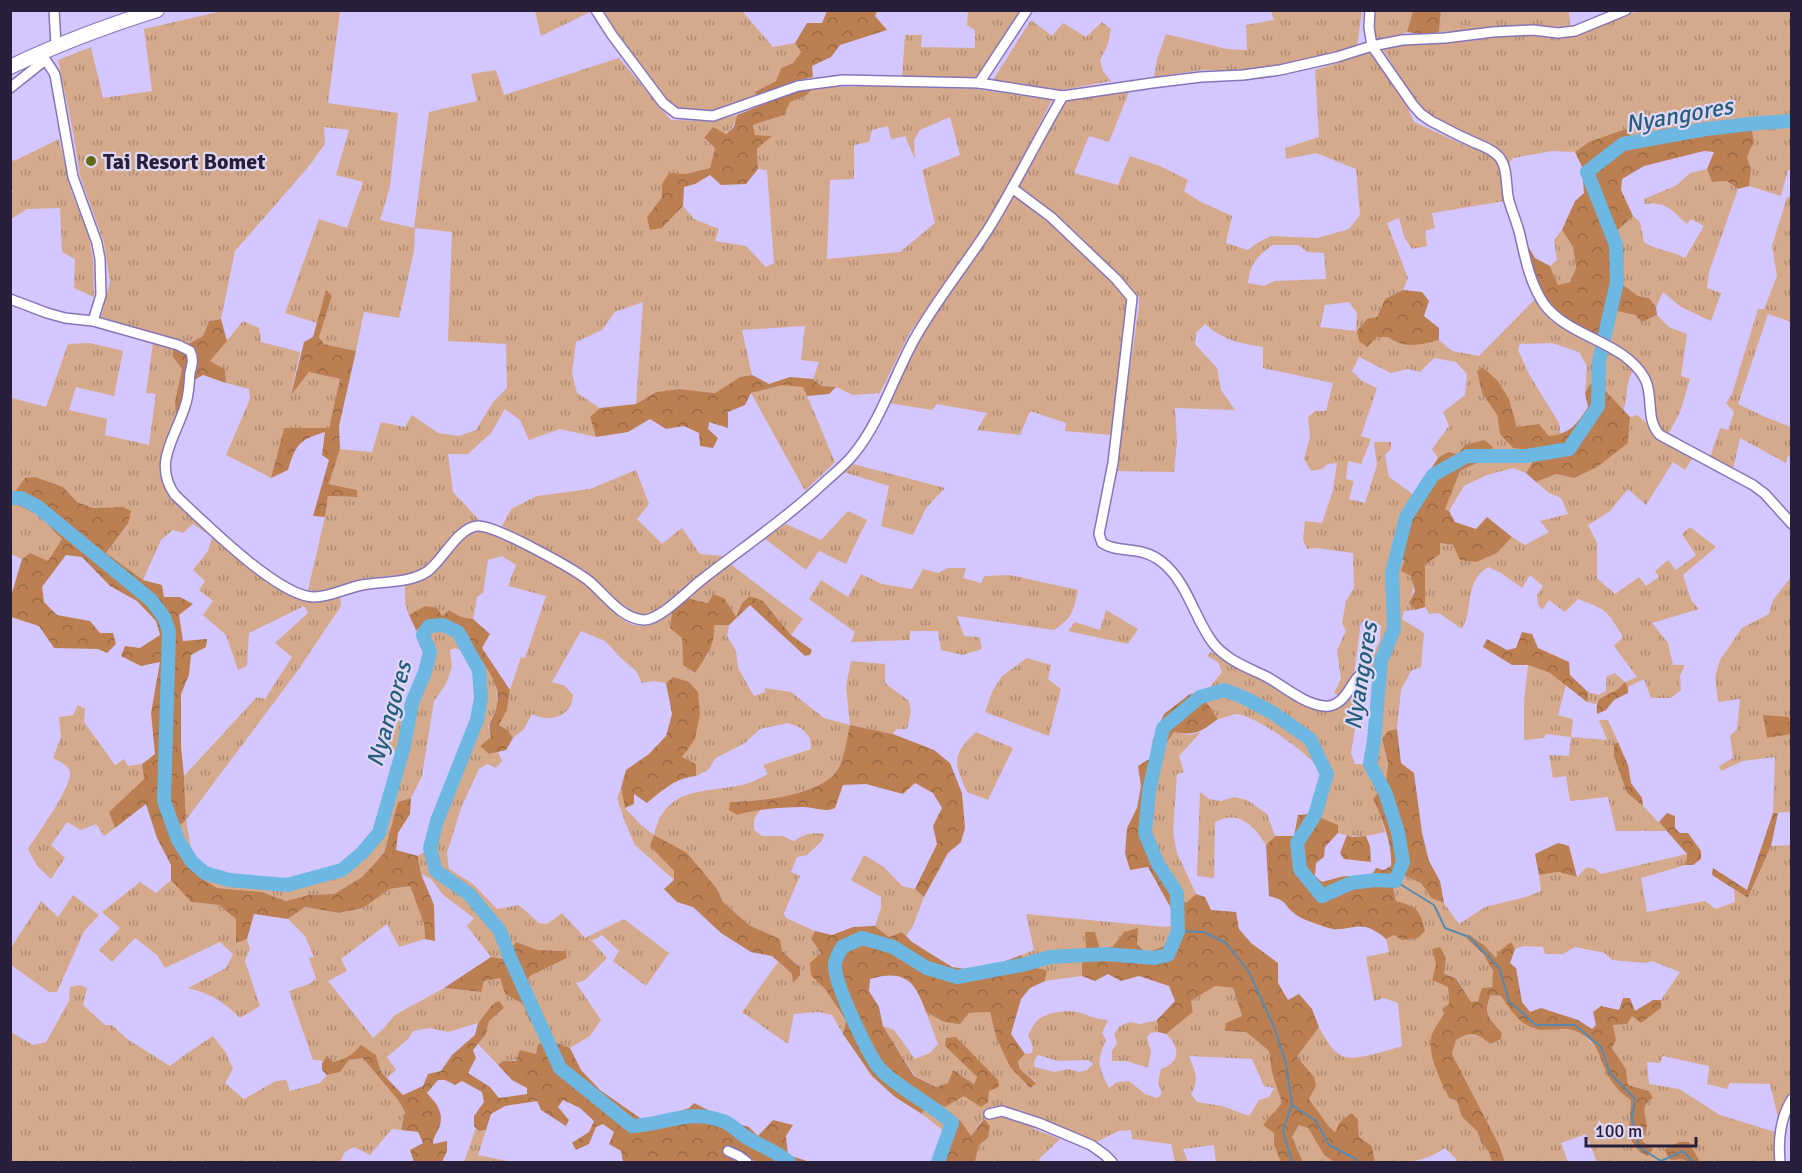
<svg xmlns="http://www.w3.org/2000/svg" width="1802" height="1173" viewBox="0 0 1802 1173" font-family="Signika,sans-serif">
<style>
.grass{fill:url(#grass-tufts);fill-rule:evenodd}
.forest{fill:url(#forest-crowns)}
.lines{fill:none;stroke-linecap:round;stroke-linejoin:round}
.stream{stroke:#588ab1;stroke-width:2}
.river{stroke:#6db7e3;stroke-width:14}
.minor-casing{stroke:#8775b7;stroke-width:12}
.highway-casing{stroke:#8775b7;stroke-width:16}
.minor{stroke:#fff;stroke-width:9}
.highway{stroke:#fff;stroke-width:14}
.poi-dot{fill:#616b11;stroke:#dfd8f5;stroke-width:2}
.labels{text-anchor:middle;stroke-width:4.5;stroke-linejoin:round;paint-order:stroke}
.poi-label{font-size:22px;font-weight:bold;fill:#28203b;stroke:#dfd8f5;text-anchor:start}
.water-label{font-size:24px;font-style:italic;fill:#265e7d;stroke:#dfd8f5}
</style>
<defs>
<pattern id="grass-tufts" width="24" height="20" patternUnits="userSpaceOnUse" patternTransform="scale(1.5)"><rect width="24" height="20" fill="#d5aa8c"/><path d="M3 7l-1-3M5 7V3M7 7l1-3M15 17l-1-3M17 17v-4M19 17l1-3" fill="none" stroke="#ad8a74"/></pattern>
<pattern id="forest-crowns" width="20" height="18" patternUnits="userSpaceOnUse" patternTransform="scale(1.5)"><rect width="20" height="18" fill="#bc7f51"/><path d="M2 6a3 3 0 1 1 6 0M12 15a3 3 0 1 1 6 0" fill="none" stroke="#996844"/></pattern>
</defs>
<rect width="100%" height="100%" fill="#d4c6ff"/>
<g class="grass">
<path d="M222 11H340L328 103 398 113 390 187 380 220 414 228 429 112 477 101 471 74 496 70 504 95 619 58 671 120 712 121 737 115C732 135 724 135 704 139L715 148 710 168 686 174 662 184V197L647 217 662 228 683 206 694 219 719 229 715 241 746 246 766 267 774 263 767 170 758 169 757 149 772 136 755 135 753 125 784 115 790 101 807 95 813 87 884 86 977 89 1052 100 993 216 909 334 880 393 853 395 836 387 821 386 813 379 819 362 801 360 805 326 742 330 752 375 740 377 715 393 679 389 656 392 636 404 643 302 615 312 602 330 576 342 572 373 577 393 600 408 590 417 596 437 560 429 529 440 520 420 505 409 491 433 468 454H448L453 492 479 520 467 523 423 568 408 574 360 579 321 592 308 590 325 517 328 496 357 497V490L329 484 340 449 372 452 381 422 405 427 412 415 438 433 459 436 476 430 493 402 507 388 506 344 448 341 452 232 415 228 414 251 399 318 364 312 356 351 324 344 319 337 332 296 326 291 317 323 285 313 319 219 347 228 363 182 336 175 349 130 324 127 325 144 309 166 235 251 221 319 209 321 203 336 188 344 101 317 110 282 104 243 80 176 73 132 58 60 91 47 103 98 152 91 144 29ZM950 117 960 155 922 170 935 223 900 252 827 259 830 180 854 179V145L869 142 872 130 888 126 891 139 905 136 915 159 914 140 920 130Z"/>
<path d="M589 11 590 12 541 36 535 11Z"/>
<path d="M600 11H742L773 47 795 43 801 52 793 63 781 68 776 81 755 92 757 96C728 107 696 121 668 104L615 37Z"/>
<path d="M968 11H1023L978 80 902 78 905 35H922L921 47 975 48V30L967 25Z"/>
<path d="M1271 11H1362L1357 46 1312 59 1255 70H1203L1154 77 1157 59 1166 34 1227 49 1247 50 1246 25 1274 20Z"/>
<path d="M1375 11H1413L1407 32 1395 38 1377 41 1374 30Z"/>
<path d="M1441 11H1569L1570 27 1540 26 1439 32Z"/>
<path d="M1641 11H1791V170H1788L1781 196 1749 186 1751 169 1747 157 1754 141 1750 120 1698 123 1643 138 1589 142 1575 152 1552 151 1513 158 1508 165 1496 147 1438 119 1418 105 1382 48 1414 42 1445 43 1483 37 1522 35 1570 37 1586 32 1628 14Z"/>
<path d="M1031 20 1052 36 1063 23 1086 37 1102 22 1111 29 1108 44 1100 60 1103 71 1111 81 1062 90 993 80Z"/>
<path d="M1363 52 1371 53 1402 96 1414 122 1462 144 1481 151 1496 160 1500 166 1505 201 1432 213 1435 228 1425 231 1427 246 1412 249 1404 237 1399 218 1387 223 1408 278 1403 290 1385 299 1377 317V337H1388L1394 342 1427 343 1439 340 1452 351 1479 356 1535 299 1551 320 1581 339 1595 343 1622 359 1633 371C1624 384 1630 395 1623 410L1602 387 1590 384 1585 393 1587 366 1579 352 1552 343 1520 344 1518 350 1530 376 1559 423 1561 435 1549 437 1517 427 1509 399 1482 367 1477 371 1482 393 1497 415 1500 434 1528 449 1532 463 1526 473 1513 468 1487 475 1464 486 1449 511 1444 509 1460 471 1485 459 1448 452 1438 458 1432 449 1449 426 1443 412 1465 395 1467 374 1456 362 1434 358 1420 372 1408 369 1391 373 1359 357 1352 371 1362 381 1377 388 1361 436 1371 439 1361 464 1348 461 1346 479 1354 481 1349 499 1365 503 1377 465 1374 442H1391V449L1385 455 1389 477 1414 495 1399 527 1393 555C1413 565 1418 584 1409 603L1415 610 1404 611 1402 619 1424 633 1421 667 1411 671 1401 690 1397 729 1388 731 1382 739 1388 763 1386 783 1373 799 1379 809 1385 832C1366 836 1357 839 1338 833L1337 825 1312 814C1316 800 1325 782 1318 768 1310 754 1253 714 1236 714 1231 715 1224 718 1218 719L1205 700 1190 694 1210 687 1222 672 1218 662 1207 656 1211 652 1319 710 1329 712 1343 706 1346 699 1354 693 1358 711 1351 753 1355 764H1366L1369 722 1376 677 1370 673 1367 665 1380 641 1381 625 1361 622 1354 673 1339 696 1334 693 1341 679 1337 650 1346 631 1342 623 1346 601 1354 588 1353 553 1317 548 1307 549 1303 540 1305 521 1322 523 1333 490 1337 463 1328 464 1322 469 1311 471 1304 459 1310 436 1308 417 1315 411H1326L1333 383 1263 368V347C1239 343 1223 340 1205 324L1196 333 1195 344 1217 368 1221 390 1235 410 1175 408 1177 442 1174 472 1115 471 1139 306V297L1051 213 1016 186 1063 104 1071 99 1129 92 1109 142 1089 136 1074 173 1118 185 1130 156 1160 166 1188 180 1184 191 1199 201 1232 216 1226 243 1248 250 1257 243 1271 236 1317 238 1349 229 1360 215 1356 169 1316 153 1286 159 1285 148 1319 137 1315 70 1340 62ZM1273 245H1298L1308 252 1324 253 1326 279 1275 281 1264 286 1248 283C1250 264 1257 256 1273 245ZM1349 302 1357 313 1356 331 1320 327 1325 305Z"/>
<path d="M59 139 72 194 88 231 93 260 94 297 74 288 75 259 62 252 60 208 27 209 11 219V193L13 191 11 188V158L14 161Z"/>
<path d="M1707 169 1712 182 1727 181 1738 189 1709 272 1707 288 1721 293 1711 321 1681 307 1663 292 1656 307 1649 298 1638 296 1622 284 1624 250 1618 230 1633 216 1640 222 1644 242C1657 251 1671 250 1685 258L1704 226 1691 219 1687 224C1672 211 1667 201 1645 204L1644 199 1677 185 1690 173Z"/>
<path d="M1014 196 1047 219 1124 291 1129 301 1111 435 1065 431 1066 423 1030 411 1020 435 977 430 987 413 937 404 932 410 889 403 929 319Z"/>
<path d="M1787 197H1791V322L1768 314 1738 404 1765 417 1791 427V457L1788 455 1786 463 1740 438 1733 469 1710 458 1720 428 1728 430 1734 412 1726 403 1732 394 1758 309H1764L1777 276 1772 246Z"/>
<path d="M1562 230 1573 247 1576 268 1570 282 1558 285 1550 266 1557 260 1554 240Z"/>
<path d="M1617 311 1635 315 1642 322 1657 315 1669 327 1687 334 1681 376 1690 379 1680 412 1669 433C1667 432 1663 432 1661 430 1650 422 1658 394 1652 381 1644 363 1623 351 1608 339Z"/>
<path d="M243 321 259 328 261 342 300 352 291 393 309 372 340 379 329 428H284L271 478 226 455 250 399 249 389 226 383 225 369 210 361Z"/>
<path d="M153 342 173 348V357L182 369 175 401 176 421 163 449 161 463 174 500 254 572 298 598 312 602 340 596 341 606 296 673 186 820 192 853 205 867 223 875 278 882 309 878 337 869 359 853 374 831 398 761 397 753 387 745 419 675 424 653 416 630 434 619 450 621 470 638 463 651 455 648 450 650 452 667 446 684 434 701 422 776 411 798 398 802 384 853 362 877 334 894 309 895 286 901 262 892 217 888 198 876 183 856 178 827 186 820 184 776 257 697 265 699 292 657 275 643 308 613 304 606 249 633 247 666 238 670 226 635 203 615 213 601 199 590 205 581 193 570 208 551 212 537 193 524 183 533 173 530 161 540 143 580 106 553 128 525 123 507 93 508 77 502 62 487 18 505 40 516 63 538 48 562 30 553 22 559 11 554 10 405 12 398 46 407 68 344 90 343 123 351 114 396 76 387 69 410 107 419 105 435 149 445 156 394 146 393Z"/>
<path d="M783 385 803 386 835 462 805 491 751 393Z"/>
<path d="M1637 415 1648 424 1652 432 1694 456 1685 470 1673 462 1646 505 1628 489 1609 512 1588 525 1597 543V578L1615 594 1639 577 1646 586 1659 577 1655 571 1668 560 1676 570 1696 555 1682 534 1690 527 1716 547 1683 575 1691 600 1699 609 1652 623 1668 643 1673 665H1685L1680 676 1681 690 1671 698H1651L1644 679 1628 687 1625 683 1615 692 1602 696 1596 704 1587 702 1588 692 1599 695 1606 691V677L1615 673 1625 682 1637 677 1614 646 1623 637C1607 610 1607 610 1578 599L1565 612 1549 600 1542 610 1538 604 1537 595 1543 586 1530 575 1522 588 1501 573 1488 567C1464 582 1474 607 1462 629L1439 613 1429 614 1425 607V565L1440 554V543L1497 553 1512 537 1525 545 1549 532 1540 521 1568 514 1561 498 1549 493 1536 482 1556 474 1574 478 1628 443 1630 417Z"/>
<path d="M853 464 945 488 926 508 913 535 881 526 889 486 843 472Z"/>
<path d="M636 470 649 504 637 519 662 544 682 528 700 554 723 556 658 609 648 615 636 613 620 603 585 570 502 526 511 509 537 496 590 489Z"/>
<path d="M848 511 867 520 846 564 819 551 806 570 764 538 786 524 821 540Z"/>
<path d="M488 531C522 545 566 566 593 590 606 601 614 617 631 624 647 630 660 621 672 611L670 628 682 637 683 665 694 673 709 654 713 624 729 625 727 636 736 651 738 668 754 696 765 692V688L791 692 824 718 850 725 846 686 851 661 885 664V683L909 701 911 712 907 729H896L893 734 850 725C847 737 844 759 838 769 821 796 760 801 731 802L738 815 761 809 754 819V830L762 836H782L794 841C804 834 812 832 825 834L821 842 807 855 797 857 791 872 800 876 784 913 786 918 815 931 811 939 821 953 811 974 825 989 846 1022 843 1034 832 1015 818 1012 794 1014 788 1044 742 1012 778 962 792 974 800 966 782 951 780 939 749 925 723 902 717 889 651 846 674 871V880L635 845 625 822 617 798 621 788 625 808 641 825 654 835C666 784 706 794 746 784 753 782 761 778 768 774L763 765 811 749 810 738 801 728 788 723 760 729 745 743 716 758 708 770 696 776V764L681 757 673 677 666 683 653 681 642 683 636 671 622 659 605 641 581 631 552 682 565 686 573 695C573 709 561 719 546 718 542 718 536 716 532 714L524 729 513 738 508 730 499 725 507 710 510 690 521 657 525 658 546 596 508 586 516 565 502 556 488 560 483 593 477 597 473 619 461 618 449 610 442 616 426 606 409 615 405 604V584C411 583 419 583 424 580 453 564 445 532 488 531Z"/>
<path d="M729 563 803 619 791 635 763 601 750 596 742 603 736 618 724 598 713 594 708 603 687 598Z"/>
<path d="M948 568H966L963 578 981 583 985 576 1010 575 1078 590C1073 612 1073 617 1054 630L957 616 964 636 979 637 982 649 963 655 941 650 938 631H910V640L851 642 855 632 809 599 821 580 848 597 861 574 882 584 912 589 923 569 938 573Z"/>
<path d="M1791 577V812L1773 813 1775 757 1743 761 1721 771 1719 766 1733 758 1730 736 1737 729 1740 699 1718 702 1715 677 1720 660 1742 628 1769 614 1773 600Z"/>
<path d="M1106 610 1138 629 1128 644 1068 631 1075 622 1100 630Z"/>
<path d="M468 657 480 658 495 681 498 704 488 727 491 737 489 754 498 752 502 761 496 768 487 764 479 769 461 808 447 853 449 869 473 884 497 909 519 905 539 923 547 924 562 913 585 938 624 919 669 953 646 986 613 961 619 951 602 935 592 941 607 958 585 980 576 983 601 1020 590 1036 570 1048 552 1041C535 1055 526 1061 503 1061L498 1065 478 1044 486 1034 489 1021 504 1008 493 1004 478 1023 448 1032 430 1028 413 1031 408 1039 387 1057 396 1070 387 1078 381 1072 376 1055 349 1058 333 1062 327 1057 324 1061 313 1060 289 991 309 984 316 979 309 958 314 957 305 936 288 919 305 907 339 913 363 908 390 889 410 886 424 924 425 939 399 947 387 924 341 959 347 971 328 981 373 1038 383 1029 395 1015 444 988 480 992 484 981 500 977 505 994 523 1004 530 1022 522 992 530 976 567 958 566 951 538 950 516 942 504 959 491 957 467 926 474 918 443 895 431 879 421 874 418 856 425 851 427 833 465 742 477 703 475 676Z"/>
<path d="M1027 658 1051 665 1048 679 1061 689 1049 736 985 712 992 692 1002 676Z"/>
<path d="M1528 665 1550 673 1566 685 1558 715 1573 719 1571 737 1607 740 1599 720H1608L1618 742 1614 744 1627 793 1643 806 1667 831H1616L1608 797 1570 801 1566 776 1553 778 1549 755 1569 756 1571 737 1546 734 1544 738 1524 740V702Z"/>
<path d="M78 705 85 709 84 722 115 765 124 759 128 766 142 764 144 779 109 812 115 828 104 836 96 824 81 830 67 822 51 845 65 858 51 879 37 866 28 849C36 836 77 781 69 769 66 764 58 761 53 758L61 737 59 717 73 715Z"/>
<path d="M976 732 1013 748 988 800 967 792C954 762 951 756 976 732Z"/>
<path d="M1174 732 1189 735 1201 732 1179 756 1184 772 1177 774 1173 832 1177 853 1196 894 1186 903 1174 893 1151 856 1144 838 1154 818 1156 780 1161 767 1160 758H1151L1152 742 1164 745Z"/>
<path d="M1200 792 1209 799 1221 801 1234 797 1247 800 1267 814 1275 836 1266 845C1254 826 1239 809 1215 822L1214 878 1197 876Z"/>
<path d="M1791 845 1792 1093 1778 1118 1770 1084 1730 1083 1727 1089 1707 1084 1709 1066 1663 1056 1660 1063 1647 1062 1649 1084 1679 1089 1720 1115 1775 1132 1777 1162H1700L1688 1142 1682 1159 1687 1162H1597L1586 1134 1561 1143 1568 1162H1505L1499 1145 1452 1054 1456 1040C1473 1030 1476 1033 1490 1044L1501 1033C1489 1019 1483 1014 1491 995L1501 996 1517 1018 1534 1029 1569 1028 1583 1035 1598 1049 1605 1070 1631 1100 1629 1119 1642 1141C1643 1136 1646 1130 1647 1126 1647 1115 1638 1108 1653 1098L1649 1091 1628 1085 1626 1069 1612 1048 1615 1039 1613 1025 1632 1015 1661 1008V1000L1680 972 1652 961 1645 963 1612 960 1605 953 1575 947 1563 954H1545L1543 947 1524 946 1515 949 1511 943 1496 958 1484 945 1468 934 1467 939C1481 952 1505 974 1487 992 1481 998 1478 1001 1471 1003L1457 978 1443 974 1446 958 1436 964 1432 980 1448 987 1449 1004 1432 1034 1431 1050 1438 1072 1449 1098 1457 1101 1462 1117 1477 1131 1482 1144 1489 1152 1492 1162H1457L1456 1159 1445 1148C1420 1165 1403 1162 1375 1162L1372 1146 1359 1137 1358 1119 1336 1132 1327 1124 1309 1099 1316 1086 1297 1057 1319 1027C1325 1037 1331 1051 1342 1056 1355 1062 1388 1050 1402 1046L1398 1003 1384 998 1374 1001 1366 957 1389 952 1386 939 1394 935 1396 901 1393 887 1405 876 1421 883 1431 898 1444 903 1459 924 1485 907 1526 897 1541 891 1539 875 1559 872 1577 877 1587 867 1595 869 1601 874 1687 854 1686 865 1641 878 1647 912 1705 901 1716 909 1735 902 1734 890 1749 897 1771 846Z"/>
<path d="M864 855 884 867 902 886 915 889 924 897 913 926 906 936 902 932 889 937 875 926 881 908V897L851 880Z"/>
<path d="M171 880 191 902 219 905 236 919V942L247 939 250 949 245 961 260 1006 240 1018C223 1001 211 994 188 988L226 968 233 954 220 942 165 968 157 955 135 938 112 962 99 950 120 928 102 912 140 882 156 893Z"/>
<path d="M73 895 99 915 84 931 57 992H49L11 965V948L41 901 58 917Z"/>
<path d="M1026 914 1164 927 1174 925 1167 945 1146 953 1137 944V929L1124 932 1113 946 1086 950 1082 960V976L1045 981 1046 970 1031 967 1021 955 1034 950Z"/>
<path d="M80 985 87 988 83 1005 105 1025H112L127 1039 170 1066 183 1056 213 1036 226 1053 233 1069 225 1083 244 1099 276 1081 286 1080 290 1091 320 1083 327 1075 340 1072 349 1060 363 1057 398 1100 405 1112 401 1130 392 1129 370 1155 354 1147 345 1152 340 1162H11V1032L33 1045 46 1042 69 1001 70 987Z"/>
<path d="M1215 986 1233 988 1242 1016 1225 1031 1246 1032 1269 1051 1272 1073 1282 1103 1274 1133V1145L1281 1162H1216L1214 1145 1183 1149 1188 1162H1175L1171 1144 1132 1139 1131 1130 1119 1131 1094 1143 1022 1111 1004 1107 986 1111 984 1118C1009 1115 1011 1116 1035 1125L1034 1129 1060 1139 1039 1159 1040 1162H975L979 1145 988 1138 983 1119 971 1136 947 1125 945 1132 922 1114 929 1100 945 1107 964 1095 999 1087 945 1046 977 1077 974 1084 953 1070 948 1083 936 1087 915 1076 883 1026 894 1030 915 1059 930 1053 938 1044 926 1012 944 1022 969 1013 990 1012 996 1037 1010 1067 1030 1088 1036 1082 1020 1069 1018 1061 1025 1054 1032 1053 1033 1047 1028 1035C1031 1030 1034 1023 1039 1019 1048 1012 1069 1009 1081 1013 1093 1017 1094 1019 1108 1020L1102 1033 1106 1040C1096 1063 1098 1066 1109 1088L1117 1082 1129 1081 1145 1094 1157 1098 1162 1094 1158 1082 1161 1069C1180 1063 1181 1047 1166 1034L1193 1012 1191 1001ZM1038 1055 1058 1061 1088 1060 1093 1064 1087 1070 1079 1072 1068 1069 1054 1072 1035 1067 1034 1062ZM1189 1056 1252 1059 1264 1086 1274 1088 1269 1097 1259 1100 1249 1116 1222 1106 1197 1102 1191 1094C1200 1078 1195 1072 1189 1056Z"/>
<path d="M1157 1020 1158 1032 1150 1033 1147 1038 1151 1051 1148 1068 1127 1061H1112V1051L1117 1043 1114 1034 1120 1026 1130 1022 1141 1024Z"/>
<path d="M1299 1125 1308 1128 1324 1155 1334 1162H1303L1292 1137Z"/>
<path d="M476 1128 479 1131 486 1130 478 1155 513 1162H464Z"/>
</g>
<g class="forest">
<path d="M846 10 877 11 875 16 887 30 840 45 831 57 812 66 813 77 795 81 757 96 755 92 776 81 781 68 793 63 801 52 795 43 807 23H822L827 11Z"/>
<path d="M1413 11H1441L1439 32 1427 35 1407 32Z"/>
<path d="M813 87 807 95 790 102 784 115 753 125 755 135 772 136 757 149 758 169 746 184 721 185 710 175 695 184 684 187 683 206 662 228 650 230 647 217 662 197V184L669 173 686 174 710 168 715 148 704 138 713 127 726 134 734 127 737 115 789 94Z"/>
<path d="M1750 120 1754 141 1747 157 1751 169 1749 186 1738 189 1727 181 1712 182 1707 169 1714 152 1704 151 1644 166 1622 179 1621 190 1633 216 1618 230 1624 250 1622 284 1638 296 1649 298 1656 307 1657 315 1642 322 1635 315 1617 311 1608 339 1583 331 1561 315 1541 292 1529 261 1525 241 1535 258 1550 266 1558 285 1570 282 1576 268 1573 247 1562 230 1575 201 1584 193 1582 167 1575 152 1589 142 1626 129 1632 138H1643L1698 123Z"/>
<path d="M326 290 332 296 319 337 324 344 356 351 339 426 340 449 329 484 357 490V497L328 496 325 517 313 516 329 460 322 455 325 432C299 440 296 444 288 470L271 478 284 428H329L340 379 309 372 291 395 304 342 313 337Z"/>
<path d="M1403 290 1422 292 1429 301 1424 316 1439 328V340C1422 345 1402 349 1388 337H1377L1367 347 1359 341 1357 331 1367 319 1377 317 1385 299Z"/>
<path d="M221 319 227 341 210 361 225 369 226 383 203 375 194 380 198 363 197 352 188 344 203 336 209 321Z"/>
<path d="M173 348 186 353C194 371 184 404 176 421L175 401 182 369 173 357Z"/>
<path d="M1482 367 1497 380 1509 399 1517 427 1539 424 1549 436C1570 434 1577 424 1588 407L1585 393 1590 384 1602 387 1630 417 1628 443 1597 467 1574 478 1556 474 1536 482 1526 473 1532 463 1528 450 1513 448 1500 434 1497 415 1482 393 1477 371Z"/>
<path d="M752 375 769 384 790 377 813 379 821 386 836 387 829 394 807 396 803 387 783 385 751 393 745 405 728 412V428L709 422 708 429 718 438 713 448 700 446 699 433 684 426 666 429 650 419 628 432 596 437 590 417 600 408 636 404 656 392 679 389 715 393 740 377Z"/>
<path d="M1484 440 1493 447 1485 459 1460 471 1445 509 1449 511 1455 522 1476 529 1487 517 1512 537 1497 553 1476 562 1460 560 1453 545 1440 543V554L1425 565V607L1415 610 1409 603 1415 591 1411 576 1401 571 1404 561 1392 555 1399 527 1414 495 1438 458 1448 452 1458 454 1465 445Z"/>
<path d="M35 477 63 487 77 502 93 508 123 507 131 511 128 524 106 553 143 580 162 585 164 597H180L193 604 179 615 183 641 207 639 206 647 191 655 189 675 181 694V746L184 776 186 820 178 827 183 856 198 876 217 888 262 892 286 901 309 895 334 894 362 877 384 853 398 802 411 798 410 814 398 833 396 850 418 856 421 874 434 905 435 941 425 939 424 924 410 886 390 889 363 908 339 913 305 907 288 919 254 914 247 939 236 943V919L219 905 191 902 171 880V865L157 838 146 804 115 828 109 812 144 779 142 764 155 754 151 713 160 662 141 666 121 656 125 646 140 648 160 635 156 621 137 601 110 586 82 557 66 555 42 587 44 602 57 615 90 621 100 633H113L116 644 107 653 98 649 54 648 39 626 11 617V593H12L22 559 30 553 48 561 62 539 40 516 18 505 15 492 25 478Z"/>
<path d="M713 594 724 598 736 617 742 603 750 596 763 601 791 635 812 650 810 655 805 656 750 605 729 625H714C716 644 706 658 695 673L683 665 682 638 670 628 672 611 687 598 708 603Z"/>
<path d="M425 606 437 608 442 616 449 610 461 617 473 619 490 634 482 648 510 690 507 710 499 725 508 730 513 738 506 750 489 754 480 746 491 737C486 721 494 720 497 705 501 687 489 672 480 658L468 657 463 651 470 638 450 621 434 619 416 630 409 615Z"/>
<path d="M1522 632 1532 634 1538 648 1569 662 1570 675 1588 692 1587 702 1550 673 1528 665H1512L1483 647 1487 639 1507 650 1516 648Z"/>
<path d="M673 677 689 682 698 692 700 714 695 739 682 757 696 764V776C675 778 663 790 647 803L634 794V804L625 808 621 788 626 770 649 754 666 736 672 714 666 683Z"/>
<path d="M1625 682 1628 687V693L1614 700 1606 710 1597 714C1596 697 1600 698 1613 692 1618 690 1621 686 1625 682Z"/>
<path d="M1190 694 1205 700 1218 719C1200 732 1196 736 1174 732L1164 746 1152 742 1164 714Z"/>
<path d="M1763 715 1789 717 1791 734 1767 738Z"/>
<path d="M850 725 893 734 934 750 950 763 962 793 965 828 961 842 948 853 924 897 915 889 937 844 933 826 942 808 933 793 915 783 903 794 866 784 843 785 835 808C824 813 815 807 803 807 780 807 759 809 737 815L729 810 730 802C760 801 821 796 838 769 844 759 847 737 850 725Z"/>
<path d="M1397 729 1401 763 1414 773 1422 833 1429 861 1440 881 1444 903 1431 898 1421 883 1405 876 1393 887 1396 901C1417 907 1420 909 1425 931L1418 938 1402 940 1394 935 1386 939C1358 914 1350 936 1325 927 1316 923 1302 920 1295 914 1281 903 1290 902 1269 896L1266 845 1275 836H1294L1298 815 1312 814 1338 825V833L1325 847 1324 857 1316 863 1315 876 1322 882C1330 880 1338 877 1346 876 1358 875 1369 882 1376 868L1384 870 1391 866C1393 847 1382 816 1373 799L1386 782 1388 763 1382 739 1388 731Z"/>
<path d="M1618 742 1628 765 1631 783 1642 798 1643 806 1627 793 1614 756V744Z"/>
<path d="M1151 758H1160L1161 767 1156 780 1154 818 1144 838 1151 856 1174 893 1186 903 1196 894 1205 897 1211 910 1236 912 1239 929 1251 943 1278 963V983L1288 1000 1299 994 1312 1009 1319 1027 1297 1057 1314 1077 1316 1086 1309 1099 1327 1124 1335 1132 1340 1122 1351 1113 1358 1119 1359 1137 1372 1146 1375 1162H1334L1324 1155 1308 1128 1299 1125 1292 1137 1303 1162H1281L1274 1145V1133L1263 1125 1282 1103 1272 1073 1269 1051 1246 1032 1225 1031 1226 1023 1242 1016 1233 988 1215 986 1191 1001 1193 1012 1166 1034 1158 1032 1157 1020 1175 1001 1169 986 1139 976 1121 981 1108 974 1095 981 1082 976V960L1086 950 1085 932H1095L1100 949 1113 946 1124 932 1138 928 1137 944 1146 953 1167 945 1174 925 1172 910 1148 867 1130 870 1125 853 1127 828 1137 808 1141 786 1138 766Z"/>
<path d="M1667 813 1675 816V828L1680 833H1688L1701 851V859L1693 865H1686L1687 854 1659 822Z"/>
<path d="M1773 813H1778L1771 846 1748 898 1712 875 1713 868 1747 890Z"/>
<path d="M654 835 687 853 717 889 723 902 749 925 780 939 782 951 800 967V975L793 983 792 974 772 956 751 952 721 933 693 907 677 902 664 889 674 880V871L650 846Z"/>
<path d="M1347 835 1352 837 1366 836 1370 846 1371 862 1344 859 1340 853Z"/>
<path d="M1558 843 1569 846 1577 877 1559 872 1539 875 1535 854Z"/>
<path d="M875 926 889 937 902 932 912 942 952 967 972 970 990 967 1021 955 1031 967 1047 970 1045 981 1030 988 1021 999 1011 1034 1025 1054 1018 1061 1020 1069 1036 1083 1030 1088 1010 1067 996 1037 990 1012 969 1013 960 1024 944 1022 926 1012C915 981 905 969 870 979L869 991 879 1007 883 1026 914 1076 936 1087 948 1083 953 1070 974 1084 977 1077 945 1046 946 1038 956 1037 998 1080 999 1087 989 1091 988 1102 981 1107 964 1096 945 1107 929 1100 922 1114 895 1097 872 1076 843 1034 846 1021 825 989 811 975 810 963 821 953 811 939 815 931 832 935 853 927Z"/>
<path d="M1468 934 1484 945 1496 958 1498 952 1511 942 1515 949 1510 963 1516 968 1522 1002 1530 1012 1541 1008 1578 1020 1592 1029 1596 1025 1593 1012 1601 1006 1619 1010 1623 998H1630L1635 1011 1653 1000H1661V1008L1641 1023 1632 1016 1627 1024 1613 1025 1616 1040 1612 1048 1626 1069 1628 1085 1649 1091 1653 1098C1638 1108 1647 1115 1647 1126 1646 1130 1643 1136 1642 1141L1653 1149 1648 1156C1644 1154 1638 1151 1636 1148 1626 1135 1630 1115 1631 1100 1620 1093 1610 1082 1605 1069 1598 1054 1599 1045 1583 1035 1564 1022 1549 1034 1533 1028 1518 1023 1510 1009 1501 996L1491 995C1482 1014 1490 1019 1502 1033L1501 1039 1490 1044C1476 1033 1473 1030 1456 1040L1452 1054 1499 1145 1505 1162H1492L1489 1152 1482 1144 1477 1131 1462 1117 1457 1101 1449 1098C1441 1080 1426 1055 1432 1034 1435 1027 1441 1019 1444 1013L1442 1009 1449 1004 1448 987 1432 980 1436 964 1432 949 1440 947 1446 958 1444 974 1456 978 1471 1002 1478 1001 1482 988 1492 987 1493 971 1483 954 1467 939Z"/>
<path d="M516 942 538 950 566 951 567 958 530 976 522 991 535 1021 530 1022 523 1004 505 994 500 978 484 981 481 992 444 988 491 957 504 959Z"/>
<path d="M499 1001 504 1008 489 1021 486 1034 473 1050 476 1058 468 1073 490 1087 499 1098 527 1094V1088L512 1080 498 1065 503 1061H516L520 1050 536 1054 538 1044 552 1041 570 1048 581 1070 600 1090 640 1118 655 1119 689 1108 694 1103 734 1123 749 1127 758 1136 773 1120 793 1125 786 1136 788 1155 810 1162H756L739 1151 726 1147 739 1162H623L621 1151 609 1144 614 1132 603 1124 596 1127 589 1144 576 1150 572 1143 589 1132 594 1121 580 1108 563 1100 558 1107 569 1120 566 1126 541 1110 537 1101 505 1106 491 1114 486 1130 479 1131 474 1126V1116L484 1102 482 1092 462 1081 455 1085 445 1080H438L427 1093C435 1102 444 1111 440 1125 438 1132 433 1136 433 1144L447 1141V1151L442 1162H414L410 1150 423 1143 418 1132 401 1130 405 1112 398 1100 363 1058 349 1060 340 1072 327 1075 322 1070V1063L327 1056 333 1062C346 1059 352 1055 361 1045L376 1055 381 1072 403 1095 423 1086 428 1074 441 1071 452 1055 475 1035 478 1023 493 1004Z"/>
<path d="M984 1119 990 1126 988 1138 979 1145 975 1162H934L947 1125 960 1120 971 1136Z"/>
<path d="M1679 1142H1689L1700 1162H1687L1682 1159 1671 1160 1664 1150Z"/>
</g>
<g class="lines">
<g class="stream">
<path d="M1395 881 1434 905 1445 928 1469 937 1499 967 1509 1001 1536 1025H1575L1601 1047 1610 1073 1635 1099 1632 1119 1639 1147 1661 1161 1683 1151 1693 1162"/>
<path d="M1178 931 1204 932 1226 943 1249 972 1274 1027 1286 1063 1292 1104 1283 1131 1292 1162"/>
<path d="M1292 1105 1316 1121 1329 1145 1356 1159 1357 1162"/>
</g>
<g class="river">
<path d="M10 498H21L38 507 151 600 164 617 169 631 164 801 178 840 192 862 205 873 229 880 287 885 342 870 362 853 379 833 404 746 412 703 425 672 430 652 423 635 429 626 443 625 458 632 479 670 481 698 477 720 437 821 430 848 436 871 469 894 500 931 510 958 560 1068 632 1126C666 1125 687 1108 723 1121 732 1124 740 1134 749 1139 763 1147 777 1152 789 1162"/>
<path d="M938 1162 952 1123C931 1103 902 1091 881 1070 869 1057 833 981 835 964 835 959 840 952 842 947L862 938 893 947 927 968 957 977 1022 965 1050 957 1106 954 1155 958 1168 955 1178 931 1177 893 1158 864 1145 833 1149 791 1163 728 1200 697 1225 690 1245 698 1273 713 1310 739 1327 774 1315 815 1297 843 1300 869 1322 896 1351 883 1375 880 1395 881 1403 862 1398 832 1385 792 1370 764 1374 740 1381 661 1394 629 1392 573 1406 517 1433 475 1467 456H1526L1569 449 1598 406 1599 361 1617 282 1616 245 1587 172 1623 144 1706 129 1759 123 1792 121"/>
</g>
<defs>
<g id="minor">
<path d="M54 10 56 45"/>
<path d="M596 10 612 35 663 103 676 113 713 116 798 86 843 80 979 83 1063 96"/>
<path d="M1370 10 1369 27 1372 46 1413 105 1421 114 1431 121C1443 127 1455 134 1467 139 1476 144 1488 147 1496 154 1509 164 1505 186 1509 201 1512 211 1516 221 1519 231 1525 256 1529 282 1544 304 1569 338 1625 341 1645 379 1654 396 1645 420 1660 435L1753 485 1765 494 1792 524"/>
<path d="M42 52C44 61 51 66 55 75L73 177 97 243 100 259 101 295 93 321"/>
<path d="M979 83 1027 10"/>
<path d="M10 88 44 61"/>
<path d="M1012 188 1051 217 1116 279 1132 298 1113 463 1099 534 1102 543C1119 554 1141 545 1162 562 1188 583 1194 618 1213 643 1226 660 1249 668 1267 677 1285 687 1304 704 1324 706 1328 707 1334 705 1337 703 1348 697 1351 683 1360 675"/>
<path d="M10 299 47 313 65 318 93 321 178 345 190 351C194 359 192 365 190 373 189 384 189 396 185 406 176 437 152 463 175 495 202 520 278 597 314 597 330 597 346 588 362 585 383 581 409 584 428 571 443 560 458 527 478 526 495 525 574 569 589 581 605 594 621 619 644 620 661 620 690 588 704 578 745 546 788 517 826 481 835 473 845 465 853 455 881 421 893 378 914 340 935 302 963 268 987 231 1014 188 1037 140 1063 96L1152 83 1201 77 1243 75 1280 70 1337 57 1372 46 1402 40 1445 38 1493 32 1533 30 1558 33 1575 31 1626 10"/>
<path d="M989 1114 1002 1111 1039 1123 1091 1145 1105 1155 1112 1162"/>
<path d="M728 1151 739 1156 747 1162"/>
<path d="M1780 1162C1778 1140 1780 1118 1792 1099"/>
</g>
<path id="highway" d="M10 67C58 44 106 26 157 10"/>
</defs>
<use href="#minor" class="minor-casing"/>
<use href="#highway" class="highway-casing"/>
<use href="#minor" class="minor"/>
<use href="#highway" class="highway"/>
</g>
<circle class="poi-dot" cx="91" cy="161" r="6"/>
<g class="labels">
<g class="poi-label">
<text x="103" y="169">Tai Resort Bomet</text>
</g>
<g class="water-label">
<text transform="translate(1679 115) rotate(-10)" y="8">Nyangores</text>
<text transform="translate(1361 676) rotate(-81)" y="8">Nyangores</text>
<text transform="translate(389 714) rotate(-74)" y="8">Nyangores</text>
</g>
</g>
<rect width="1802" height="1173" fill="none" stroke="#28203b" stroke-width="24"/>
<path d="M1586 1137v9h110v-9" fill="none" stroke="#28203b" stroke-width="3"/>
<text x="1595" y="1137" font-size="18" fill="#28203b" stroke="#dfd8f5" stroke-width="4.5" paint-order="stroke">100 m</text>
</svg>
